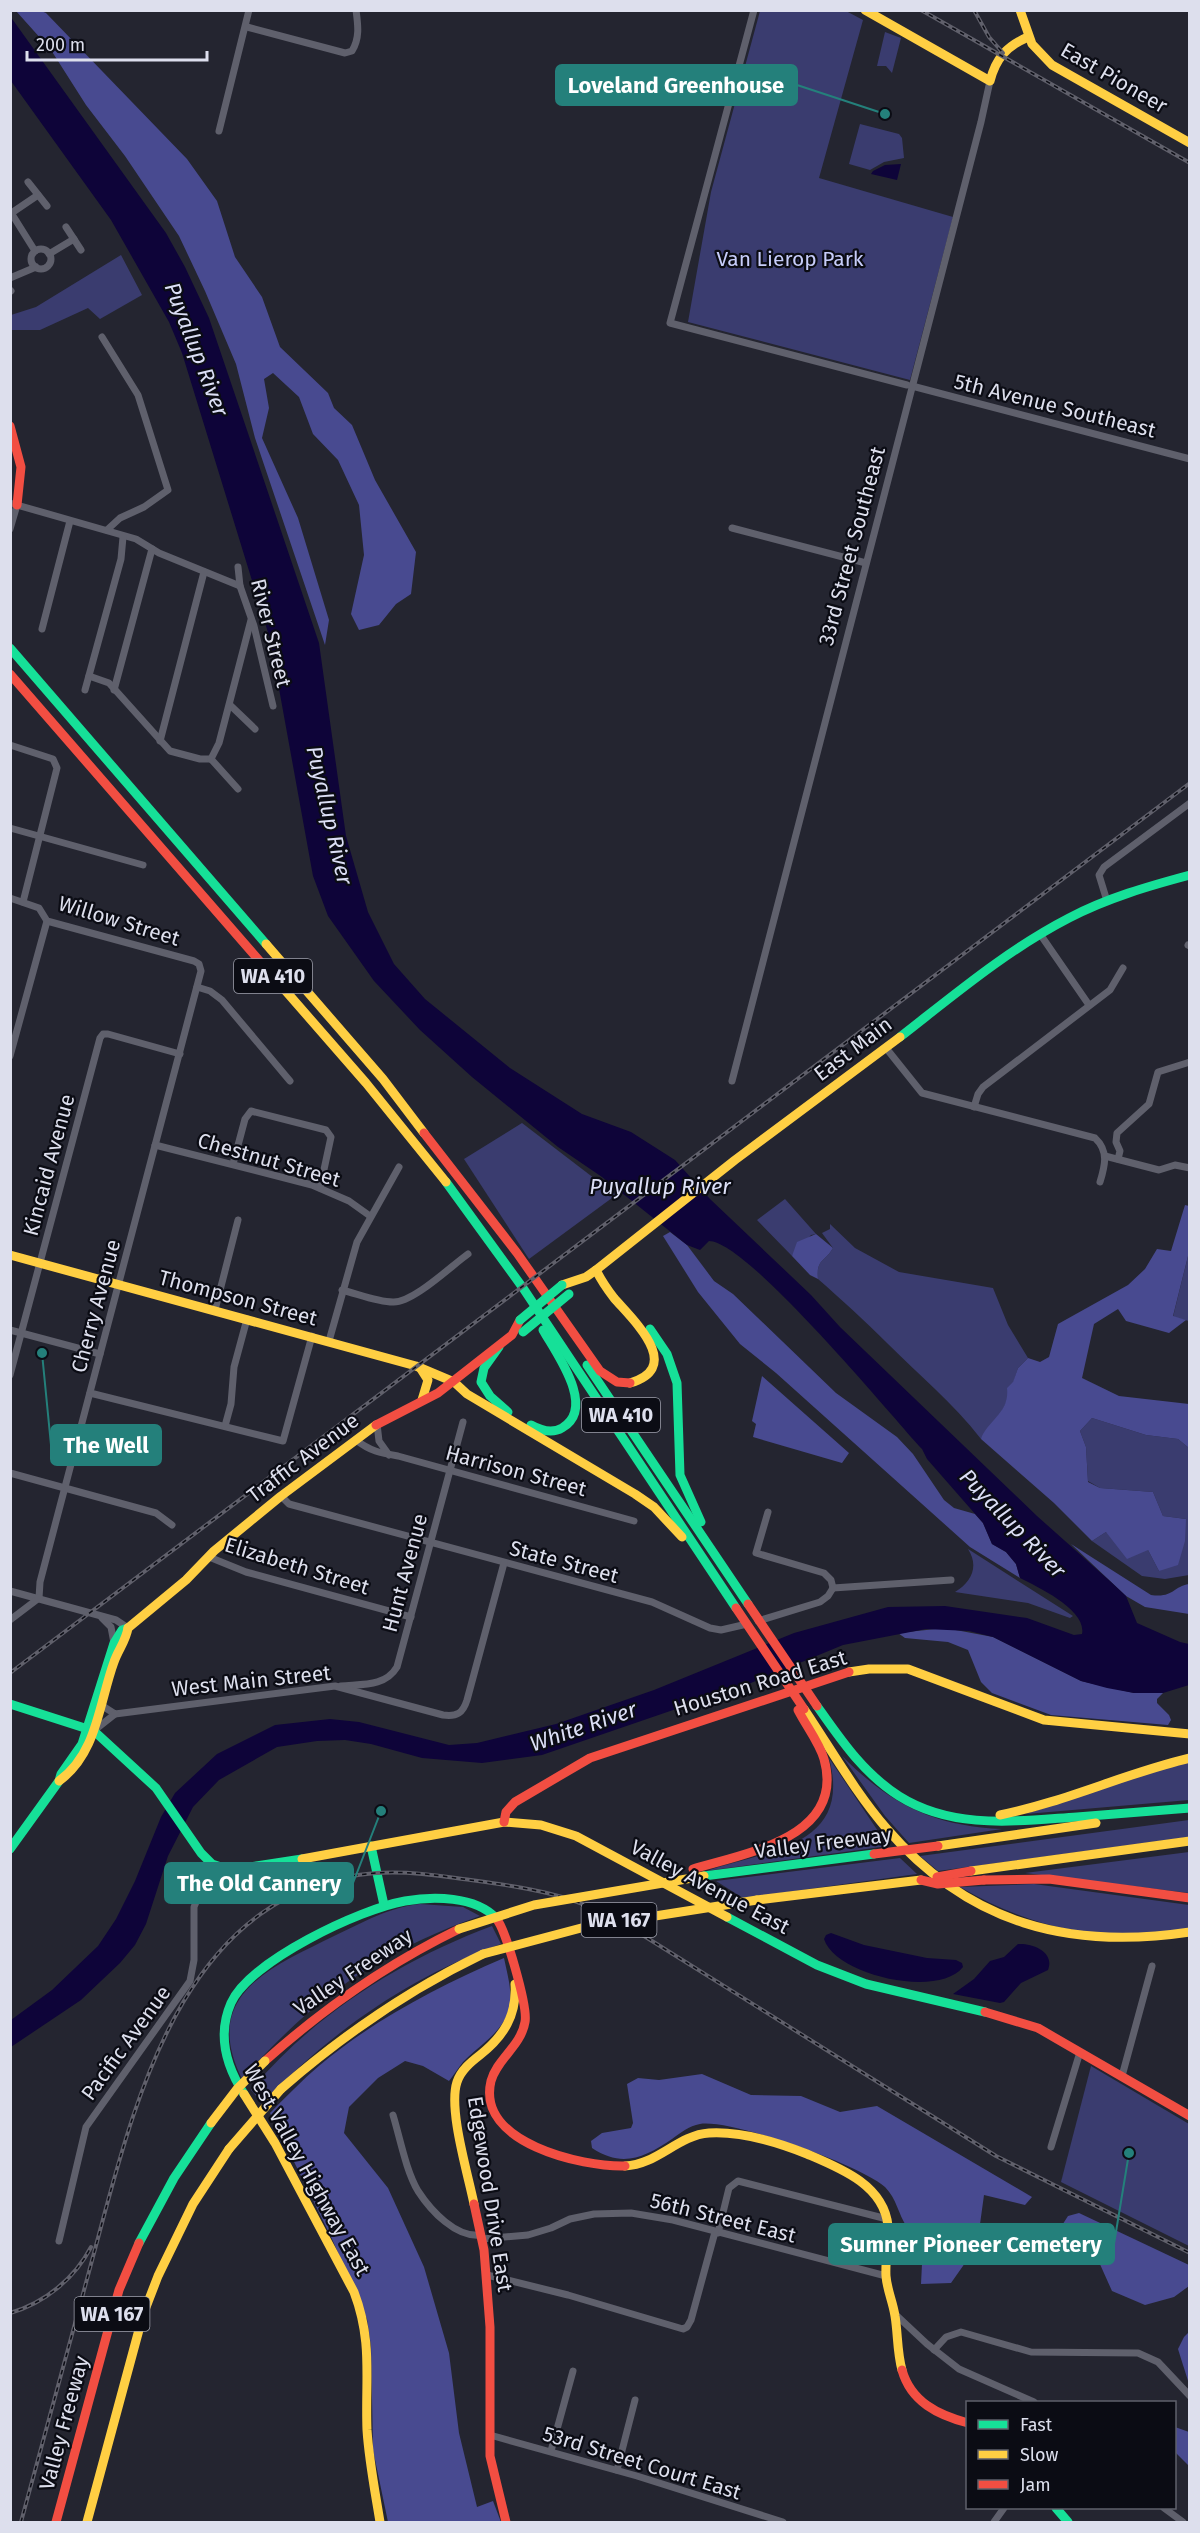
<svg xmlns="http://www.w3.org/2000/svg" width="1200" height="2533" viewBox="0 0 1200 2533" font-family="'Fira Sans',sans-serif">
<style>
.green{fill:#3a3c6f}
.forest{fill:#484a90}
.water{fill:#0e0439}
.lines{fill:none;stroke-linecap:round;stroke-linejoin:round}
.street{stroke:#5f606c;stroke-width:7}
.fast{stroke:#16e098;stroke-width:9}
.slow{stroke:#ffcf43;stroke-width:9}
.jam{stroke:#f24e42;stroke-width:9}
.rail-casing{stroke:#60606b;stroke-width:4}
.rail{stroke:#0b0c14;stroke-width:1.5;stroke-dasharray:4.5;stroke-linecap:butt}
.fast-bridge{stroke:#16e098;stroke-width:9}
.slow-bridge{stroke:#ffcf43;stroke-width:9}
.jam-bridge{stroke:#f24e42;stroke-width:9}
.labels{text-anchor:middle;stroke-width:4.5;stroke-linejoin:round;paint-order:stroke}
.shield{fill:#0b0c14;stroke:#9ea0ac;stroke-width:1.5}
.shield-label{font-size:20px;font-weight:bold;fill:#dddfed}
.street-label{font-size:21px;fill:#dddfed;stroke:#0b0c14}
.park-label{font-size:21px;fill:#c7cdfa;stroke:#0b0c14}
.water-label{font-size:22px;font-style:italic;fill:#dcdff6;stroke:#0b0c14}
.leader{fill:none;stroke:#24807b;stroke-width:2}
.callout-dot{fill:#24807b;stroke:#0b0c14;stroke-width:2}
.callout{fill:#24807b;stroke:#24807b;stroke-width:2}
.callout-label{font-size:22px;text-anchor:middle;font-weight:bold;fill:#fff}
</style>
<rect width="100%" height="100%" fill="#242530"/>
<g class="green">
<path d="M760 11H846L863 20 819 178 953 217 910 380 688 322 711 192Z"/>
<path d="M885 32 901 38 892 73 886 66H877Z"/>
<path d="M860 124 899 134 902 138 904 158 884 162 870 170 849 164Z"/>
<path d="M121 255 142 295 100 319 88 308 40 330H11V315L36 307Z"/>
<path d="M522 1123 616 1195 529 1259 464 1159Z"/>
<path d="M785 1199 816 1234 811 1235 792 1256 757 1220Z"/>
<path d="M830 1224 855 1248 899 1272 993 1288 1008 1325 1028 1358 1018 1368 1008 1399 998 1418 981 1439C953 1403 919 1375 887 1343 864 1320 842 1300 818 1279 816 1259 825 1262 833 1248L822 1233 830 1229Z"/>
<path d="M1189 1252V1321L1173 1317Z"/>
<path d="M1092 1418 1146 1435 1178 1439 1189 1448V1575L1165 1579 1142 1576 1092 1541 1106 1532 1148 1550 1159 1571 1186 1519 1163 1516 1153 1492 1100 1488 1088 1481 1086 1447 1080 1431Z"/>
<path d="M968 1549 1073 1616 1070 1618 1028 1603 955 1592C972 1582 979 1566 968 1549Z"/>
<path d="M842 1756C890 1804 933 1826 1002 1829L909 1843 885 1816Z"/>
<path d="M829 1758 888 1846 706 1871C768 1850 853 1847 829 1758Z"/>
<path d="M1189 1762V1800L1026 1814 1155 1771Z"/>
<path d="M1189 1820V1837L938 1871 920 1856Z"/>
<path d="M1189 1852V1893L1025 1873Z"/>
<path d="M900 1858 917 1874 743 1898 716 1881Z"/>
<path d="M1034 1884 1189 1905V1928C1104 1944 1035 1930 960 1887Z"/>
<path d="M420 1904 463 1907 480 1916C377 1953 315 1997 242 2079 200 1994 272 1967 334 1936 362 1923 389 1907 420 1904Z"/>
<path d="M492 1926 501 1944C408 1977 330 2033 262 2103L251 2090C313 2015 401 1960 492 1926Z"/>
<path d="M1091 2066 1189 2124V2246L1061 2182Z"/>
</g>
<g class="forest">
<path d="M16 11H41L46 13 187 159 217 201 235 257 262 297 280 347 328 393 334 408 352 425 375 480 416 552 411 594 396 604 379 625 359 630 351 614 364 555 359 505 338 460 313 434 299 397 273 373 264 379 269 408 262 438 298 518 329 620 325 645 255 438 236 364 205 291 179 236 125 156 86 105 51 50Z"/>
<path d="M1185 1205 1189 1206V1252L1173 1316 1186 1320 1169 1333 1126 1321 1118 1309 1094 1324 1082 1378 1119 1396 1189 1404V1448L1178 1439 1146 1435 1092 1418 1080 1431 1086 1447 1088 1482 1100 1488 1153 1492 1163 1516 1186 1519 1185 1541 1178 1565 1159 1571 1148 1550 1127 1559 1106 1532 1092 1541 1054 1503 981 1439C987 1421 1010 1413 1007 1388L1013 1382 1018 1368 1028 1358 1040 1362 1049 1357 1058 1324 1128 1285 1145 1269 1157 1249 1171 1251Z"/>
<path d="M670 1232 687 1245 714 1281 733 1294 836 1393 897 1437 913 1454 944 1500 954 1508 975 1514 983 1523 992 1544 1006 1552 1016 1564 1020 1578 970 1547 776 1373 740 1344 698 1292 663 1236Z"/>
<path d="M816 1234 833 1248C825 1262 816 1259 818 1279L810 1275 792 1256 797 1242Z"/>
<path d="M762 1376 849 1453 842 1463 753 1437 756 1424 752 1421Z"/>
<path d="M1071 1544 1151 1595C1174 1598 1172 1587 1189 1584V1614L1145 1607 1126 1596Z"/>
<path d="M945 1628 993 1637 1081 1681 1134 1693H1163L1157 1699V1703L1169 1715 1171 1720 1168 1725 1051 1715 992 1693 981 1682 968 1650 948 1642 905 1638 898 1633Z"/>
<path d="M504 1958C507 1973 512 1989 510 2004 506 2031 480 2044 463 2062 458 2068 454 2075 449 2081L423 2066 405 2061 378 2078 349 2107 344 2133 388 2188 424 2267 449 2353 459 2433 477 2507 493 2501 501 2522H388L373 2450 371 2346 367 2319 332 2239 270 2113C286 2097 302 2080 320 2065 375 2019 439 1986 504 1958Z"/>
<path d="M702 2074 751 2095 801 2096 840 2112 877 2106 1032 2197 1025 2205 984 2195 977 2246 951 2283 921 2284 923 2244C918 2238 911 2233 907 2227 898 2214 897 2199 885 2187 861 2165 732 2119 700 2124 689 2126 680 2133 672 2139 644 2158 622 2168 592 2148L591 2141 602 2133 631 2128 633 2123 627 2084 638 2078 659 2080Z"/>
<path d="M1079 2213 1189 2265V2286L1174 2297 1145 2305 1112 2291 1099 2262 1071 2259 1059 2230 1068 2216Z"/>
<path d="M1189 2332V2384L1178 2349 1184 2337Z"/>
<path d="M1175 2427 1189 2432V2466L1175 2452Z"/>
</g>
<g class="water">
<path d="M10 16 166 233 185 267 209 318 319 643 346 836 368 912 394 964 425 999 510 1068 582 1114 631 1132 675 1160 710 1199 811 1295 840 1327 1037 1516 1111 1582 1126 1596 1137 1623 1180 1642 1189 1644V1685L1163 1693H1134L1107 1688 1081 1681 993 1637 969 1631 926 1629 843 1645 746 1685 542 1755 482 1763 422 1758 371 1744 345 1740 317 1741 277 1747 219 1780 193 1807 168 1856 146 1924 135 1945 120 1963 81 2000 11 2047V2020L52 1990 98 1946 116 1919 135 1881 161 1817 175 1793 217 1754 275 1725 330 1719 359 1722 449 1745 477 1743 556 1724 654 1690 794 1633 888 1607 945 1606 1027 1618 1074 1635 1082 1634C1087 1610 1038 1587 1020 1578L1016 1564 1006 1552 992 1544 983 1523 927 1459 922 1449C890 1414 747 1241 709 1241L700 1250 687 1245 602 1177 558 1147 472 1077 420 1030 374 981 328 916 313 876 270 639 182 353 169 322 111 220 11 81Z"/>
<path d="M885 165 901 164 897 180 871 174 873 171Z"/>
<path d="M831 1933 864 1945 927 1958 956 1960 962 1963 963 1967C938 1999 835 1975 824 1939L826 1935Z"/>
<path d="M1018 1944C1033 1943 1055 1952 1048 1970L1021 1983 1004 2002 1000 2003 953 1994 974 1979 990 1961 1004 1957Z"/>
</g>
<g class="lines">
<g class="street">
<path d="M754 10 670 323 907 385"/>
<path d="M247 27 345 53 352 51C360 38 358 25 356 10"/>
<path d="M219 131 249 10"/>
<path d="M28 182 47 206"/>
<path d="M10 211 35 251"/>
<path d="M10 214 38 195"/>
<path d="M66 227 81 250"/>
<circle cx="41" cy="259" r="10"/>
<path d="M49 254 74 239"/>
<path d="M10 278 36 267"/>
<path d="M10 290 11 291"/>
<path d="M102 337 138 395 168 490 144 507 120 518 107 530"/>
<path d="M912 386 1190 459"/>
<path d="M10 503 136 539 159 553 240 586"/>
<path d="M732 528 866 563"/>
<path d="M10 529 17 505"/>
<path d="M238 567 240 586 254 626 273 706"/>
<path d="M42 629 70 521"/>
<path d="M89 676 109 683 170 751 200 759H211"/>
<path d="M85 690 121 559 123 537"/>
<path d="M114 690 152 549"/>
<path d="M230 705 255 729"/>
<path d="M160 741 204 572"/>
<path d="M10 745 53 759 57 768 23 902"/>
<path d="M211 759 219 743 251 620"/>
<path d="M211 759 238 789"/>
<path d="M10 828 143 865"/>
<path d="M10 898 39 908 47 921 194 961 199 964 201 971 40 1582 39 1598"/>
<path d="M1107 901 1099 875 1104 867 1190 803"/>
<path d="M1040 934 1089 1005"/>
<path d="M1188 945 1190 946"/>
<path d="M197 987 210 991 222 1000 290 1081"/>
<path d="M886 1048 922 1093 1095 1138C1109 1151 1105 1166 1100 1182"/>
<path d="M10 1056 47 921"/>
<path d="M732 1081 981 122 990 81"/>
<path d="M974 1107 978 1094 983 1087 1110 990 1123 968"/>
<path d="M155 1145 312 1185 349 1201 370 1216"/>
<path d="M1105 1156 1159 1170 1175 1165 1190 1168"/>
<path d="M1118 1159 1120 1151 1116 1142 1117 1133 1149 1104 1158 1072 1190 1062"/>
<path d="M233 1164 245 1119 251 1111 326 1130 331 1137 320 1188"/>
<path d="M342 1290C358 1294 377 1302 393 1302 413 1303 451 1266 468 1254"/>
<path d="M215 1310 238 1220"/>
<path d="M10 1330 100 1354"/>
<path d="M329 1341 357 1242 399 1167"/>
<path d="M10 1375 100 1038 103 1034H108L180 1054"/>
<path d="M90 1393 283 1441 312 1336"/>
<path d="M377 1424 379 1441 389 1455"/>
<path d="M225 1426 231 1404 234 1367 247 1319"/>
<path d="M356 1440C370 1451 380 1453 398 1456L634 1521"/>
<path d="M10 1473 156 1513 172 1525"/>
<path d="M281 1496 289 1504 652 1602 710 1628 721 1630 747 1624"/>
<path d="M768 1512 756 1553 824 1573 831 1580 833 1588"/>
<path d="M209 1557 246 1572 411 1617"/>
<path d="M833 1588 951 1580"/>
<path d="M10 1591 116 1620 128 1628"/>
<path d="M102 1618 111 1627 114 1643"/>
<path d="M10 1620 39 1598"/>
<path d="M758 1621 820 1602 828 1596 833 1588"/>
<path d="M341 1686C362 1684 385 1687 397 1667L463 1422"/>
<path d="M101 1705 115 1714 335 1686 443 1715C457 1717 463 1713 467 1700L504 1563"/>
<path d="M96 1729 115 1714"/>
<path d="M1122 2076 1152 1966"/>
<path d="M393 2115C400 2138 406 2171 418 2191 431 2211 456 2238 481 2235"/>
<path d="M1051 2147 1080 2052"/>
<path d="M718 2233 729 2188 738 2181 887 2219"/>
<path d="M482 2239 528 2235 551 2228 570 2219 594 2214 631 2213 673 2220 886 2276"/>
<path d="M59 2241 86 2127 190 1981 194 1960V1907L212 1864"/>
<path d="M487 2275 568 2295 683 2329 687 2327 691 2320 715 2232"/>
<path d="M895 2314 927 2344 959 2369 1034 2402"/>
<path d="M934 2350 946 2337 961 2332 1031 2352 1138 2353 1158 2362 1190 2396"/>
<path d="M490 2435 637 2476 783 2522"/>
<path d="M551 2451 573 2371"/>
<path d="M617 2470 635 2400"/>
<path d="M1164 2508 1183 2522"/>
<path d="M994 2522 1004 2508"/>
</g>
<g class="fast">
<path d="M10 648 266 944"/>
<path d="M900 1037C954 995 1007 950 1069 918 1107 898 1149 886 1190 875"/>
<path d="M446 1182 523 1288 736 1608"/>
<path d="M650 1329 667 1354 677 1383 680 1475 701 1522"/>
<path d="M499 1347 484 1368 481 1382 490 1396 508 1412"/>
<path d="M587 1365 748 1604"/>
<path d="M531 1425C540 1430 552 1434 562 1428 597 1408 556 1353 543 1330"/>
<path d="M10 1704 94 1731 156 1788 201 1853 212 1864 230 1870 302 1859"/>
<path d="M817 1706C841 1740 863 1773 899 1796 953 1830 1016 1821 1077 1817 1114 1814 1152 1811 1190 1808"/>
<path d="M371 1846 384 1905"/>
<path d="M10 1849 59 1781 61 1774 82 1744 114 1643 122 1630 128 1628"/>
<path d="M704 1876 874 1854"/>
<path d="M727 1917 817 1965 866 1984 985 2012"/>
<path d="M244 2094C226 2066 217 2035 231 2003 250 1961 360 1909 405 1901 433 1896 475 1896 496 1918"/>
<path d="M139 2243 174 2178 211 2123"/>
<path d="M1056 2508 1068 2522"/>
</g>
<g class="slow">
<path d="M865 10 990 81C996 58 1007 46 1028 37"/>
<path d="M1020 10 1032 44 1052 65 1190 143"/>
<path d="M266 944 383 1079 424 1133"/>
<path d="M284 989 366 1083 446 1182"/>
<path d="M10 1255 416 1366 454 1382"/>
<path d="M596 1270C601 1280 607 1289 614 1298 632 1319 685 1367 630 1383"/>
<path d="M562 1285 586 1277 596 1270 735 1160 900 1037"/>
<path d="M421 1369 428 1380 422 1400"/>
<path d="M454 1382 467 1394 635 1494 654 1507 682 1537"/>
<path d="M128 1628 186 1580 214 1551 281 1496 376 1425"/>
<path d="M849 1672 869 1669H908L1044 1720 1190 1734"/>
<path d="M804 1709C831 1749 855 1792 887 1829 969 1924 1069 1950 1190 1932"/>
<path d="M59 1781C97 1754 99 1703 114 1662 118 1650 126 1641 128 1628"/>
<path d="M1000 1815C1065 1802 1126 1773 1190 1758"/>
<path d="M938 1846 1096 1823"/>
<path d="M302 1859 504 1822 541 1825 576 1836 727 1917"/>
<path d="M971 1871 1190 1841"/>
<path d="M757 1900 921 1880"/>
<path d="M281 2089C343 2035 408 1990 483 1954"/>
<path d="M244 2094 275 2143 354 2292C373 2342 365 2379 367 2430 369 2461 375 2491 380 2522"/>
<path d="M625 2166C657 2165 678 2135 709 2133 742 2131 777 2142 807 2154 840 2168 884 2185 888 2226 889 2242 885 2259 886 2276 887 2290 893 2302 895 2316 898 2334 897 2352 902 2370"/>
<path d="M474 2204C468 2174 448 2109 457 2082 461 2070 471 2062 480 2055 504 2036 517 2015 515 1984"/>
<path d="M87 2522 143 2315 158 2276 193 2204 229 2149"/>
</g>
<g class="jam">
<path d="M10 426 21 467 17 505"/>
<path d="M10 674 284 989"/>
<path d="M424 1133 517 1253 600 1371 617 1382 630 1383"/>
<path d="M376 1425 438 1393 512 1335 520 1320"/>
<path d="M504 1822 506 1812 515 1802 590 1758 849 1672"/>
<path d="M693 1869C747 1853 846 1837 824 1759 819 1742 806 1726 798 1710"/>
<path d="M984 1880 1049 1879 1190 1898"/>
<path d="M496 1918C506 1930 528 2007 525 2022 521 2046 497 2059 491 2081 476 2143 582 2167 625 2166"/>
<path d="M985 2012 1038 2028 1190 2116"/>
<path d="M265 2061C324 2008 387 1964 459 1929"/>
<path d="M474 2204 484 2250 490 2327V2456L506 2522"/>
<path d="M902 2370C911 2402 938 2415 968 2423"/>
<path d="M56 2522 119 2290 139 2243"/>
</g>
<defs>
<g id="rail">
<path d="M921 10 1190 163"/>
<path d="M974 10 989 37 1003 53"/>
<path d="M10 1673 1190 783"/>
<path d="M10 2313C45 2303 75 2278 91 2247"/>
<path d="M21 2522C45 2433 70 2343 94 2253 135 2100 183 1888 376 1873 403 1871 430 1874 456 1878 491 1883 527 1887 562 1897 591 1905 618 1921 644 1936L996 2156 1190 2253"/>
</g>
</defs>
<use href="#rail" class="rail-casing"/>
<use href="#rail" class="rail"/>
<g class="fast-bridge">
<path d="M520 1320 562 1285"/>
<path d="M523 1332 569 1294"/>
</g>
<g class="slow-bridge">
<path d="M459 1929 534 1905 704 1876"/>
<path d="M483 1954 585 1927 757 1900"/>
<path d="M211 2123 237 2089 265 2061"/>
<path d="M229 2149 281 2089"/>
</g>
<g class="jam-bridge">
<path d="M748 1604 817 1706"/>
<path d="M736 1608 804 1709"/>
<path d="M874 1854 938 1846"/>
<path d="M937 1877 971 1871"/>
<path d="M921 1880 938 1884 984 1880"/>
</g>
</g>
<g class="labels">
<g class="shield">
<rect x="234" y="959" width="78" height="34" rx="4.5"/>
<rect x="582" y="1398" width="78" height="34" rx="4.5"/>
<rect x="581.5" y="1903" width="75" height="34" rx="4.5"/>
<rect x="74.5" y="2297" width="75" height="34" rx="4.5"/>
</g>
<g class="shield-label">
<text x="273" y="983">WA 410</text>
<text x="621" y="1422">WA 410</text>
<text x="619" y="1927">WA 167</text>
<text x="112" y="2321">WA 167</text>
</g>
<g class="street-label">
<text transform="translate(1114 78) rotate(30)" y="7">East Pioneer</text>
<text transform="translate(1055 406) rotate(14)" y="7">5th Avenue Southeast</text>
<text transform="translate(852 546) rotate(-75)" y="7">33rd Street Southeast</text>
<text transform="translate(271 633) rotate(76)" y="7">River Street</text>
<text transform="translate(119 921) rotate(17)" y="7">Willow Street</text>
<text transform="translate(853 1049) rotate(-37)" y="7">East Main</text>
<text transform="translate(269 1160) rotate(16)" y="7">Chestnut Street</text>
<text transform="translate(49 1165) rotate(-75)" y="7">Kincaid Avenue</text>
<text transform="translate(238 1298) rotate(15)" y="7">Thompson Street</text>
<text transform="translate(96 1306) rotate(-75)" y="7">Cherry Avenue</text>
<text transform="translate(303 1458) rotate(-37)" y="7">Traffic Avenue</text>
<text transform="translate(516 1471) rotate(15)" y="7">Harrison Street</text>
<text transform="translate(564 1562) rotate(15)" y="7">State Street</text>
<text transform="translate(297 1566) rotate(17)" y="7">Elizabeth Street</text>
<text transform="translate(405 1573) rotate(-75)" y="7">Hunt Avenue</text>
<text transform="translate(251 1681) rotate(-6)" y="7">West Main Street</text>
<text transform="translate(760 1683) rotate(-17)" y="7">Houston Road East</text>
<text transform="translate(823 1843) rotate(-7)" y="7">Valley Freeway</text>
<text transform="translate(710 1887) rotate(28)" y="7">Valley Avenue East</text>
<text transform="translate(353 1972) rotate(-34)" y="7">Valley Freeway</text>
<text transform="translate(126 2043) rotate(-54)" y="7">Pacific Avenue</text>
<text transform="translate(307 2170) rotate(61)" y="7">West Valley Highway East</text>
<text transform="translate(490 2194) rotate(81)" y="7">Edgewood Drive East</text>
<text transform="translate(723 2218) rotate(14)" y="7">56th Street East</text>
<text transform="translate(64 2423) rotate(-75)" y="7">Valley Freeway</text>
<text transform="translate(642 2463) rotate(17)" y="7">53rd Street Court East</text>
</g>
<g class="park-label">
<text x="790" y="266">Van Lierop Park</text>
</g>
<g class="water-label">
<text transform="translate(197 349) rotate(69)" y="8">Puyallup River</text>
<text transform="translate(330 815) rotate(77)" y="8">Puyallup River</text>
<text x="660" y="1194">Puyallup River</text>
<text transform="translate(1013 1523) rotate(46)" y="8">Puyallup River</text>
<text transform="translate(583 1726) rotate(-19)" y="8">White River</text>
</g>
</g>
<path class="leader" d="M885 114L797 85M42 1353L51 1445M381 1811L353 1883M1129 2153L1114 2244"/>
<g class="callout-dot">
<circle cx="885" cy="114" r="6"/>
<circle cx="42" cy="1353" r="6"/>
<circle cx="381" cy="1811" r="6"/>
<circle cx="1129" cy="2153" r="6"/>
</g>
<g class="callout">
<rect x="556" y="65" width="241" height="40" rx="6"/>
<rect x="51" y="1425" width="110" height="40" rx="6"/>
<rect x="165" y="1863" width="188" height="40" rx="6"/>
<rect x="829" y="2224" width="285" height="40" rx="6"/>
</g>
<g class="callout-label">
<text x="676" y="93">Loveland Greenhouse</text>
<text x="106" y="1453">The Well</text>
<text x="259" y="1891">The Old Cannery</text>
<text x="971" y="2252">Sumner Pioneer Cemetery</text>
</g>
<rect width="1200" height="2533" fill="none" stroke="#dddfed" stroke-width="24"/>
<rect x="966" y="2401" width="210" height="108" fill="#0b0c14" stroke="#5f606b" stroke-width="1.5"/>
<rect x="978" y="2420" width="30" height="9" fill="#16e098" stroke="#5f606b" stroke-width="1.5"/>
<text x="1020" y="2431" font-size="18" fill="#dddfed">Fast</text>
<rect x="978" y="2450" width="30" height="9" fill="#ffcf43" stroke="#5f606b" stroke-width="1.5"/>
<text x="1020" y="2461" font-size="18" fill="#dddfed">Slow</text>
<rect x="978" y="2480" width="30" height="9" fill="#f24e42" stroke="#5f606b" stroke-width="1.5"/>
<text x="1020" y="2491" font-size="18" fill="#dddfed">Jam</text>
<path d="M27 51v9h180v-9" fill="none" stroke="#dddfed" stroke-width="3"/>
<text x="36" y="51" font-size="18" fill="#dddfed" stroke="#0b0c14" stroke-width="4.5" paint-order="stroke">200 m</text>
</svg>
